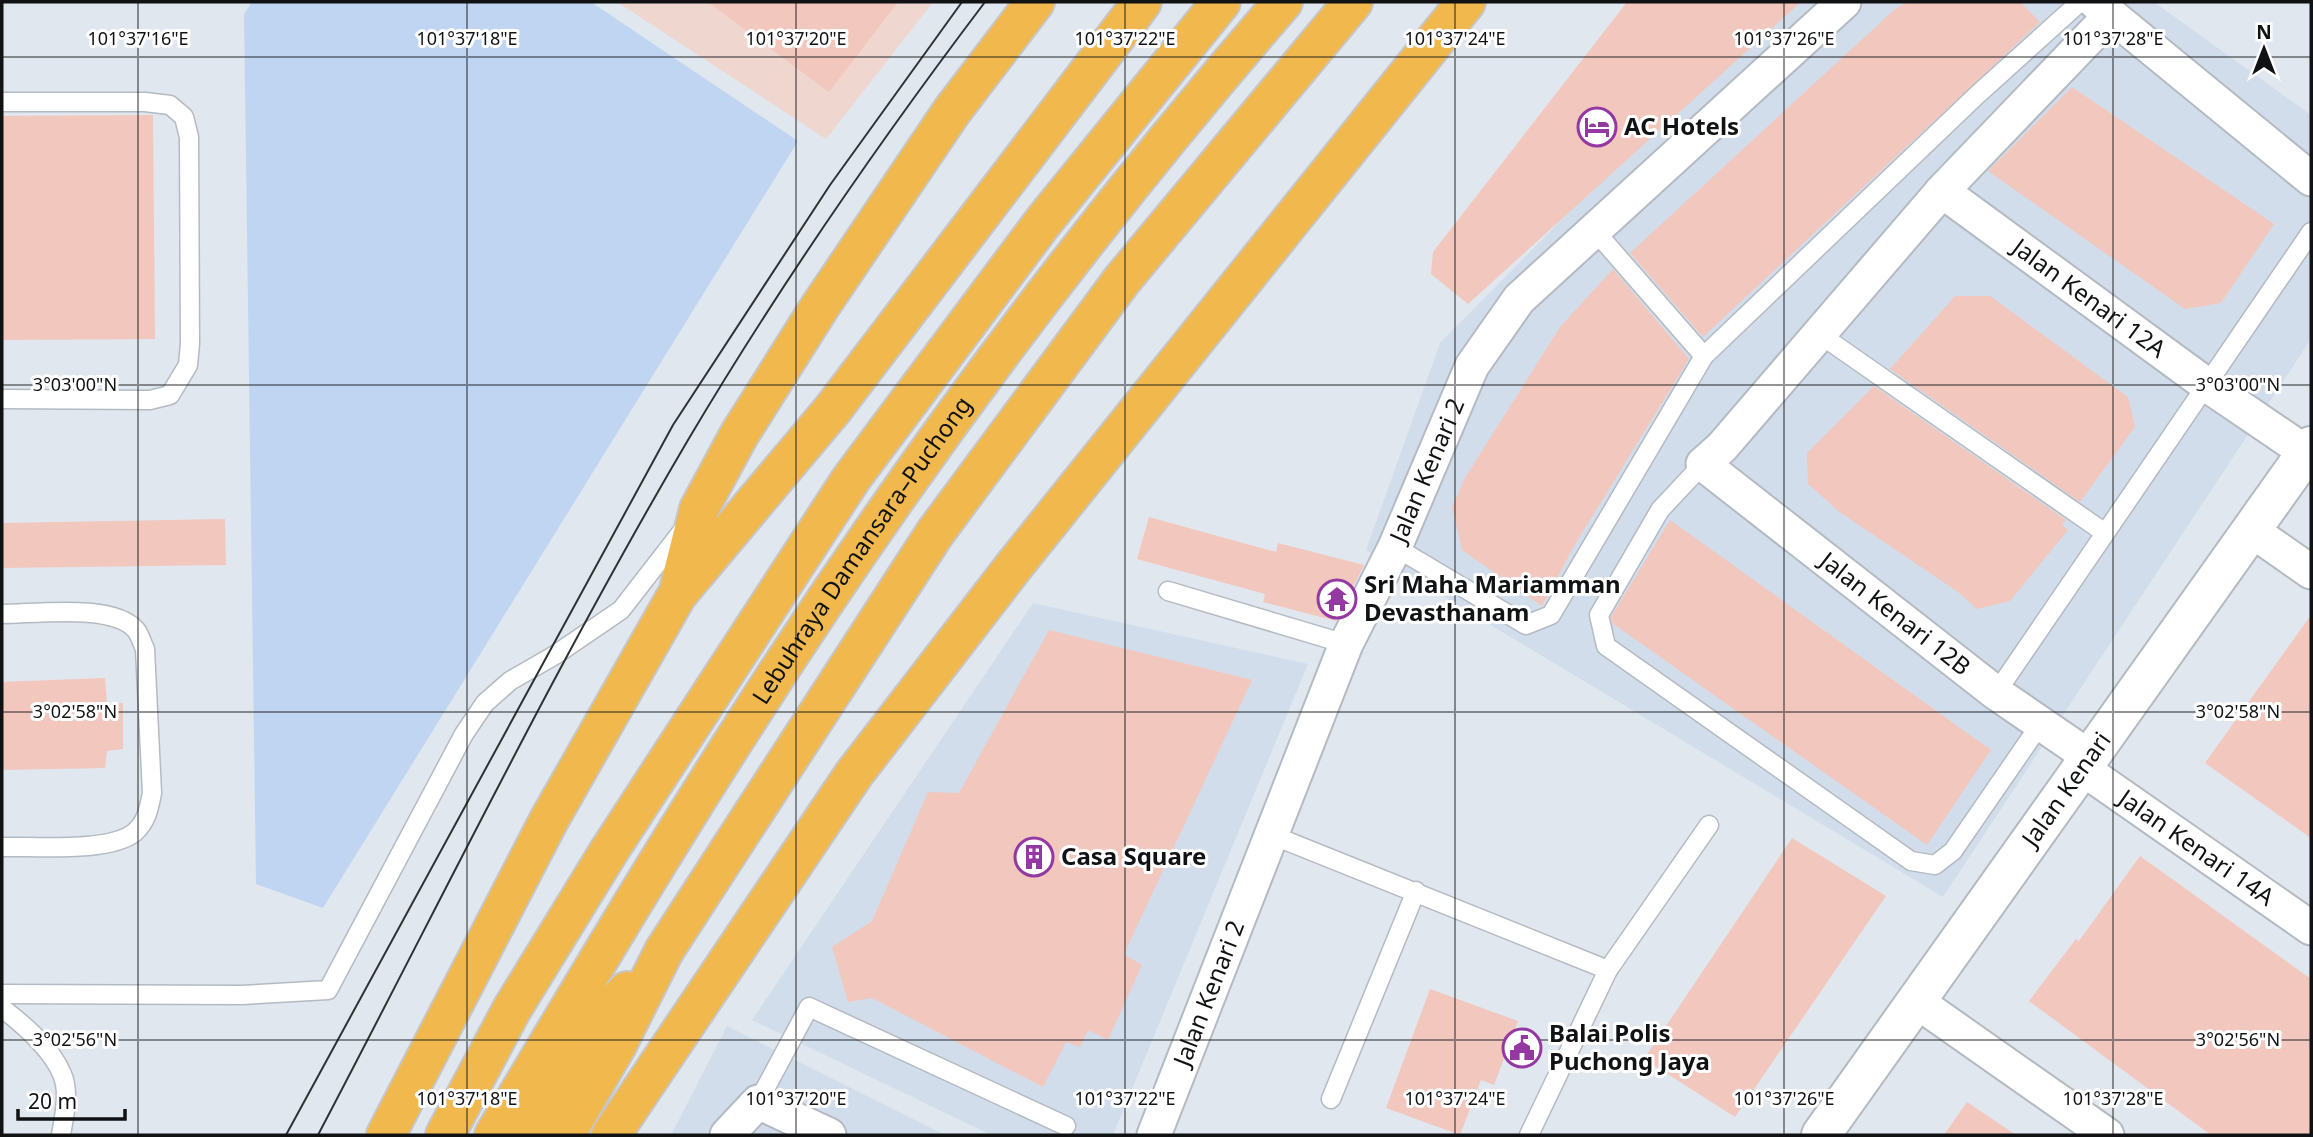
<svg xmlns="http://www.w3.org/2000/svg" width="2313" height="1137" viewBox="0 0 2313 1137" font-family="'Noto Sans',sans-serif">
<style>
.built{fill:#d2ddec}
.industrial{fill:#efd6cf}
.green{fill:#c0d5f1}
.building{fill:#f2c7bd}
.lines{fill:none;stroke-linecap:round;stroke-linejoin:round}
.service-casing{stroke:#b4bac2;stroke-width:21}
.minor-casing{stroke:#b4bac2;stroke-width:37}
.tertiary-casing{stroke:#b4bac2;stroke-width:42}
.motorway-casing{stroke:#c6c6c7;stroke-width:42}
.service{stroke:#fff;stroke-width:18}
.minor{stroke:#fff;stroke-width:33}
.tertiary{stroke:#fff;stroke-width:38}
.motorway{stroke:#f1b94d;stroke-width:38}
.tram{stroke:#2f3235;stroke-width:2}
.ticks{fill:none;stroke:#101214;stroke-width:2;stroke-opacity:0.45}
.labels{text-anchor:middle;stroke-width:6;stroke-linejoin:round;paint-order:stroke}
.poi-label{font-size:24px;font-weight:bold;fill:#101214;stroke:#fff;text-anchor:start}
.street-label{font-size:24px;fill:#101214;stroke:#fff}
.ticks-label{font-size:18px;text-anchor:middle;fill:#101214;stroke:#fff;stroke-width:6;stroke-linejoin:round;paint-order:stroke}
</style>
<rect width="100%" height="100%" fill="#e1e7ef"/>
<g class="built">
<path d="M1777 2H2154L2311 115V339L1943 897 1366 550 1440 343Z"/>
<path d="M1033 603 1308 664 1113 1135H991L752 1020Z"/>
<path d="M727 1026 945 1135H671Z"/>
</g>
<path class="industrial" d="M617 2H933L826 139Z"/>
<path class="green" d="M252 2H591L798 141 323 908 256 884 244 14Z"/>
<g class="building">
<path d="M708 2H898L829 92Z"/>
<path d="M1627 2H1801L1468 304 1431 274 1433 252Z"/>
<path d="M1907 2H2020L2040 22 1703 337 1630 253 1894 10Z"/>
<path d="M2072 87 2274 224 2221 303 2185 309 1988 171Z"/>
<path d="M153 115 155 339 2 340V116Z"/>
<path d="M1613 269 1689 359 1574 546 1542 606 1462 550 1452 507 1465 478 1560 327Z"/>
<path d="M1955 296H1990L2128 397 2135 427 2080 502 1890 369Z"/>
<path d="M1874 386 2066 520 2062 525 2068 530 2010 601 1977 609 1958 592 1841 513 1808 484 1807 453Z"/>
<path d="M1149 517 1276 552 1278 543 1364 565 1336 621 1263 602 1265 594 1137 559Z"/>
<path d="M225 519 226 565 2 568V523Z"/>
<path d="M1670 520 1991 750 1927 845 1612 623 1611 617Z"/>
<path d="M2311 615V838L2205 763Z"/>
<path d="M1049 630 1252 680 1124 954 1142 965 1108 1040 1088 1030 1080 1047 1066 1042 1043 1087 872 998 848 1002 832 947 872 921 928 792 959 793Z"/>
<path d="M105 678 107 704 123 703V749L107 751 105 768 2 770V682Z"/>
<path d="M1792 838 1886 896 1735 1117 1644 1059Z"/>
<path d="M2140 856 2311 979V1135H2211L2029 1001 2076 939 2079 941Z"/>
<path d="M1430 989 1518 1021 1494 1085 1481 1080 1460 1135 1386 1108Z"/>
<path d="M1967 1102 2016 1135H1944Z"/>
</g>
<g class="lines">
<defs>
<g id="service">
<path d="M2 102H145L170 105 184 117 189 137 190 343 188 365 170 395 150 400 2 399"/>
<path d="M1595 231 1704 356"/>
<path d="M1818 333 2105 533"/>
<path d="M1703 464 1660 510 1599 615 1606 646 1911 861 1935 865 1953 851 2039 726"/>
<path d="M1395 547 1526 625 1551 615 1704 356 1977 95 2080 2"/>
<path d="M1168 591 1346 644"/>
<path d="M2 614C34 614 114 603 136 630 140 635 142 643 145 649L152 793C149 808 147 821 135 832 110 853 35 846 2 847"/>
<path d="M1996 693 2311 232"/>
<path d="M1272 835 1608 970"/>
<path d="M2 994 242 995 328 990 464 734 485 703 510 681 555 655 621 610 683 530"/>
<path d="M2 1008C24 1025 51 1048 62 1074 70 1092 64 1117 61 1135"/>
<path d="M1331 1099 1416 891"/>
<path d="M758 1102 809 1007 1066 1126"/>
<path d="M1529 1135 1608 970 1709 825"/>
</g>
<g id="minor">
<path d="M2095 2 2311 179"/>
<path id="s1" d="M1942 191 2207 385 2307 453"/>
<path d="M2251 530 2311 572"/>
<path d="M2091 758 1996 693 1703 464 1722 447 1942 191 2111 15"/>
<path id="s2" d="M2083 769 2311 928"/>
<path d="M1916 1001 2107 1135"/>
<path d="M727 1135 758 1102 829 1135"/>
<path id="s3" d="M1154 1135 1346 644 1395 547 1472 366 1519 299 1844 2"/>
</g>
<g id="tertiary">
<path id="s4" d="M1821 1135 2311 446"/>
</g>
<g id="motorway">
<path d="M680 585 699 509 739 435 819 308 952 111 1035 2"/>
<path d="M386 1135 549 820 677 595 833 409 1142 2"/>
<path d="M445 1135 512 1009 609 851 851 479 1043 222 1221 2"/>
<path id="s5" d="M494 1135C578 994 662 852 751 714 911 464 1089 226 1283 2"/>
<path d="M526 1135 608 1011 627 991"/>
<path d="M565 1135 616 1047 664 951 935 533 1122 280 1353 2"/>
<path d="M611 1135 854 774 1014 566 1466 2"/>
</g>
</defs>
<use href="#service" class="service-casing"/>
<use href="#minor" class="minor-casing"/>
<use href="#tertiary" class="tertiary-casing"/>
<use href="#motorway" class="motorway-casing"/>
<use href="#service" class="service"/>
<use href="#minor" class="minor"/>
<use href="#tertiary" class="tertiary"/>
<use href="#motorway" class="motorway"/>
<g class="tram">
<path d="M286 1135 673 425 830 185 962 2"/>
<path d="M318 1135C440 903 555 666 688 440 778 288 879 142 985 2"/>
</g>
</g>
<path class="ticks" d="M138 2V1135M467 2V1135M796 2V1135M1125 2V1135M1455 2V1135M1784 2V1135M2113 2V1135M2 57H2311M2 385H2311M2 712H2311M2 1040H2311"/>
<defs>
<symbol id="hotel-ring" viewBox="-11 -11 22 22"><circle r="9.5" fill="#fff" stroke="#9438a2" stroke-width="1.5"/><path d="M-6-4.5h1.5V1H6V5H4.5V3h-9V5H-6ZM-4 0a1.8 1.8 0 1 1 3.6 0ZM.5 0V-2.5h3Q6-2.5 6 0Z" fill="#9438a2"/></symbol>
<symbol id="temple-ring" viewBox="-11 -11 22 22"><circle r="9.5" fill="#fff" stroke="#9438a2" stroke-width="1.5"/><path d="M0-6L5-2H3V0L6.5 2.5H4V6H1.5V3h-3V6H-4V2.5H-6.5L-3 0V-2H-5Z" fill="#9438a2"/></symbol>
<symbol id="building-ring" viewBox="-11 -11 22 22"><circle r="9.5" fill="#fff" stroke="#9438a2" stroke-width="1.5"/><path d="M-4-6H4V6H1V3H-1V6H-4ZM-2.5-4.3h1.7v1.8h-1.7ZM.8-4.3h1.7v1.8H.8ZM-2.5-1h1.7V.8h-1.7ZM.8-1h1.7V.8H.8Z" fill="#9438a2"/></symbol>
<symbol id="civic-ring" viewBox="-11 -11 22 22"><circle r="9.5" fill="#fff" stroke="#9438a2" stroke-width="1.5"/><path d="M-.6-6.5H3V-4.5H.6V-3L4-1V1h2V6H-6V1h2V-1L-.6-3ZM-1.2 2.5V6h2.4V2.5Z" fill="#9438a2"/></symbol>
</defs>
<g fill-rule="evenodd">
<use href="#hotel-ring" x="1575" y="105" width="44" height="44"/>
<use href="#temple-ring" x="1315" y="577" width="44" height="44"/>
<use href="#building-ring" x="1012" y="835" width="44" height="44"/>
<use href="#civic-ring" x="1500" y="1026" width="44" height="44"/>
</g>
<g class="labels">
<g class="poi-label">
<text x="1624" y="135">AC Hotels</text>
<text x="1364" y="593">Sri Maha Mariamman<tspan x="1364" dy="28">Devasthanam</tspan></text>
<text x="1061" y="865">Casa Square</text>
<text x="1549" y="1042">Balai Polis<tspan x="1549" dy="28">Puchong Jaya</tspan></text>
</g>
<g class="street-label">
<text dy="8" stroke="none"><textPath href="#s1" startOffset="182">Jalan Kenari 12A</textPath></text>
<text dy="8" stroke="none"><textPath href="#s3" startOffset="719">Jalan Kenari 2</textPath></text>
<text dy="8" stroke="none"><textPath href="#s5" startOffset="691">Lebuhraya Damansara–Puchong</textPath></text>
<text transform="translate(1895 614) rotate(38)" y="8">Jalan Kenari 12B</text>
<text dy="8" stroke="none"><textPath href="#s4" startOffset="424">Jalan Kenari</textPath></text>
<text dy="8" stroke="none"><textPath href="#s2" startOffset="138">Jalan Kenari 14A</textPath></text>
<text dy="8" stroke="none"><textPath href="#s3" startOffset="152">Jalan Kenari 2</textPath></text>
</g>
</g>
<g class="ticks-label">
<text x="138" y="45">101°37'16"E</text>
<text x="467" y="45">101°37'18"E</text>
<text x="796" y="45">101°37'20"E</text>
<text x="1125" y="45">101°37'22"E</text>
<text x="1455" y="45">101°37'24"E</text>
<text x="1784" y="45">101°37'26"E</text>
<text x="2113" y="45">101°37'28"E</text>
<text x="75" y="391">3°03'00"N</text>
<text x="2238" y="391">3°03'00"N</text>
<text x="75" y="718">3°02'58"N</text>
<text x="2238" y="718">3°02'58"N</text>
<text x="75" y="1046">3°02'56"N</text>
<text x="2238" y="1046">3°02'56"N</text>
<text x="467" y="1105">101°37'18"E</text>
<text x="796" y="1105">101°37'20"E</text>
<text x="1125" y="1105">101°37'22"E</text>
<text x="1455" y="1105">101°37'24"E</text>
<text x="1784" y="1105">101°37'26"E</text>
<text x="2113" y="1105">101°37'28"E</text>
</g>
<rect width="2313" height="1137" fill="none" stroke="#101214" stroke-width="7"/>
<g transform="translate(2264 49)" stroke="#ffffff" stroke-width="5" paint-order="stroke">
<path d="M0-5L12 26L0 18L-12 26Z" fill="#101214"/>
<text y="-10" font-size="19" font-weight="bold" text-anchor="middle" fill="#101214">N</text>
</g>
<path d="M18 1109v10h107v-10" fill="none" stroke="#101214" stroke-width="3.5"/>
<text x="28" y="1109" font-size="21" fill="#101214" stroke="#ffffff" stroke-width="5" paint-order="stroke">20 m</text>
</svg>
